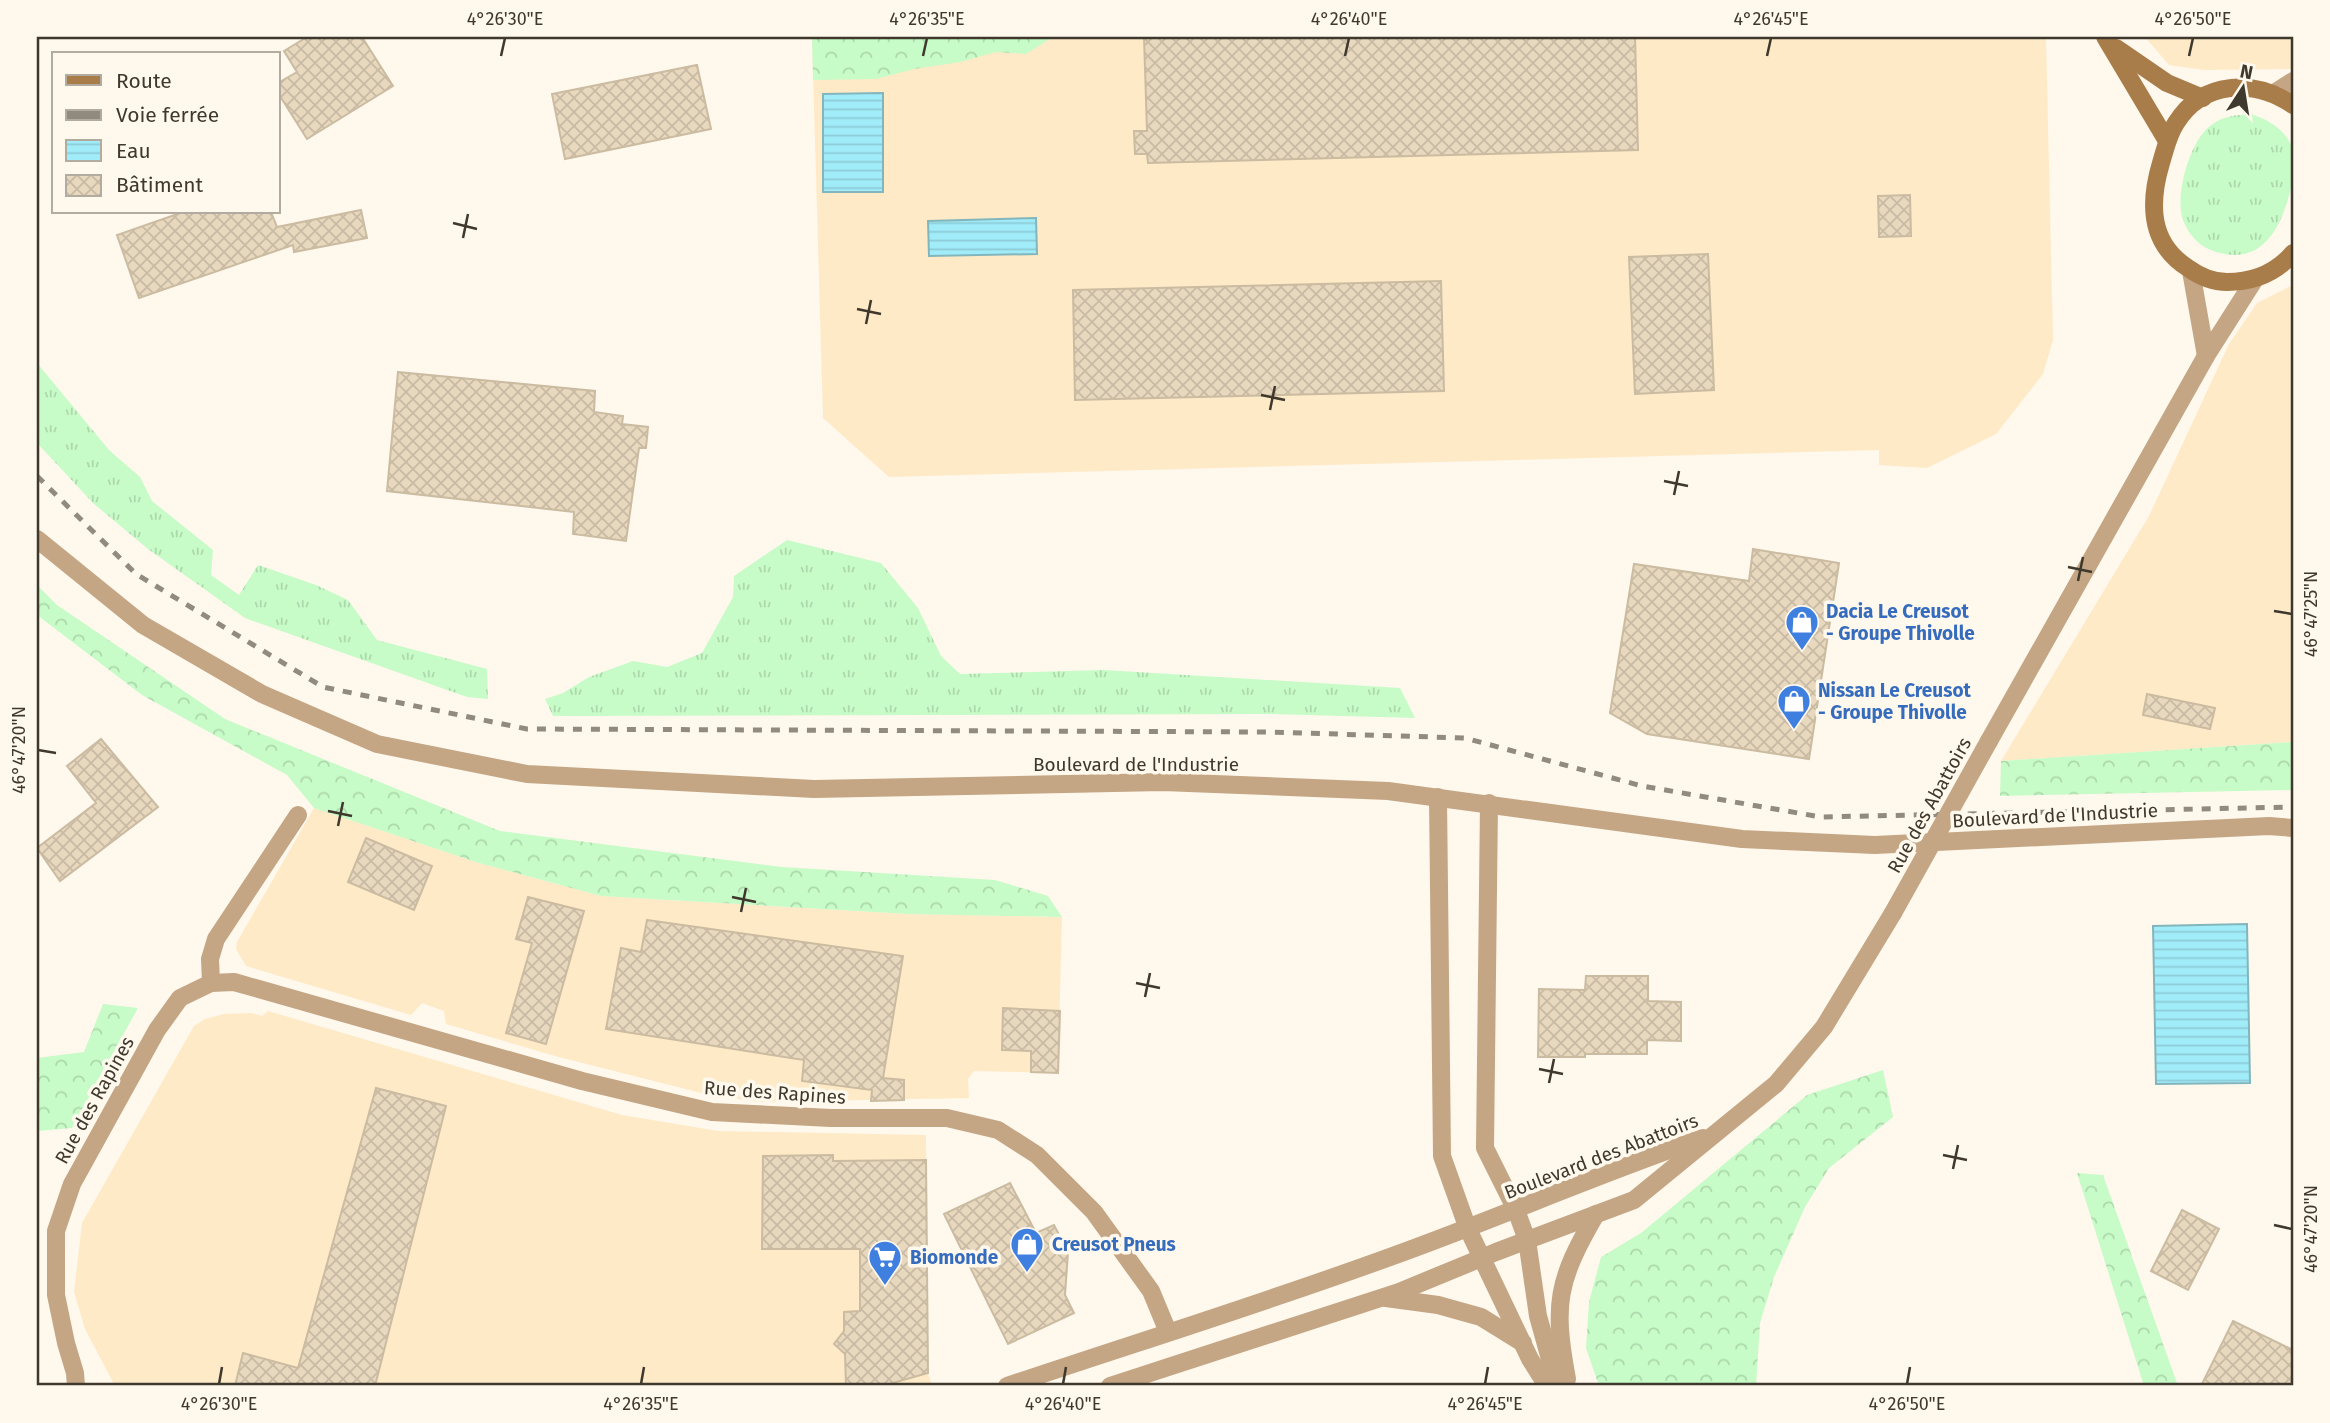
<svg xmlns="http://www.w3.org/2000/svg" width="2330" height="1423" viewBox="0 0 2330 1423" font-family="'Fira Sans',sans-serif">
<style>
.built{fill:#feeac7}
.grass{fill:url(#grass-tufts)}
.forest{fill:url(#forest-crowns)}
.water{fill:url(#water-rules);stroke:#83b6bc;stroke-width:2}
.building{fill:url(#building-cross-hatch);stroke:#cbbba1;stroke-width:2}
.lines{fill:none;stroke-linecap:round;stroke-linejoin:round}
.minor{stroke:#c4a685;stroke-width:18}
.tertiary{stroke:#c4a685;stroke-width:18}
.secondary{stroke:#a97d4a;stroke-width:18}
.rail{stroke:#908a7f;stroke-width:5;stroke-dasharray:9 9;stroke-linecap:butt}
.tertiary-bridge{stroke:#c4a685;stroke-width:18}
.ticks{fill:none;stroke:#3e382d;stroke-width:2.5}
.labels{text-anchor:middle;stroke-width:7;stroke-linejoin:round;paint-order:stroke}
.shop-label{font-size:19px;font-weight:bold;fill:#366cbe;stroke:#fff8ed;text-anchor:start}
.street-label{font-size:19px;fill:#3e382d;stroke:#fff8ed}
.neatline{fill:none;stroke:#3e382d;stroke-width:2.5}
.ticks-label{font-size:18px;text-anchor:middle;fill:#3e382d}
</style>
<defs>
<pattern id="grass-tufts" width="24" height="20" patternUnits="userSpaceOnUse" patternTransform="scale(1.75)"><rect width="24" height="20" fill="#c7fbc7"/><path d="M3 7l-1-3M5 7V3M7 7l1-3M15 17l-1-3M17 17v-4M19 17l1-3" fill="none" stroke="#acd8ab"/></pattern>
<pattern id="forest-crowns" width="20" height="18" patternUnits="userSpaceOnUse" patternTransform="scale(1.75)"><rect width="20" height="18" fill="#c7fbc7"/><path d="M2 6a3 3 0 1 1 6 0M12 15a3 3 0 1 1 6 0" fill="none" stroke="#acd8ab"/></pattern>
<pattern id="water-rules" width="6" height="5" patternUnits="userSpaceOnUse" patternTransform="scale(1.75)"><rect width="6" height="5" fill="#a1ecf9"/><path d="M0 2.5h6" fill="none" stroke="#8ccbd6"/></pattern>
<pattern id="building-cross-hatch" width="8" height="8" patternUnits="userSpaceOnUse" patternTransform="scale(1.75)"><rect width="8" height="8" fill="#e8d8be"/><path d="M0 0l8 8M0 8l8-8" fill="none" stroke="#c8baa4"/></pattern>
</defs>
<rect width="100%" height="100%" fill="#fff8ed"/>
<g class="built">
<path d="M812 37H2046L2053 340 2043 374 1996 434 1927 468 1879 465V450L889 477 823 418Z"/>
<path d="M2145 37H2293V69L2204 70 2169 65Z"/>
<path d="M2293 285V742L2001 761 2149 516 2229 344 2257 303Z"/>
<path d="M314 808 479 863 601 896 908 914 1062 917 1058 1073 974 1071 968 1079 969 1098 759 1102 709 1095 555 1056 446 1024 444 1011 422 1003 411 1015 246 966 236 949 237 942Z"/>
<path d="M268 1011 622 1115 718 1131 926 1135 928 1373 932 1386H115L85 1329 74 1292 82 1223 194 1026 205 1019 224 1014 251 1013 262 1016Z"/>
</g>
<g class="grass">
<path d="M2251 114C2269 120 2289 131 2293 152 2297 167 2292 185 2288 199 2278 234 2258 265 2216 252 2200 247 2189 236 2183 220 2174 196 2190 141 2210 126 2222 116 2236 115 2251 114Z"/>
<path d="M37 363 109 450 140 477 152 501 213 550 211 575 239 595 258 565 316 585 348 600 377 640 487 669 488 699 467 697 245 618 148 549 93 503 37 443Z"/>
<path d="M787 540 881 563 918 608 941 656 960 674 1104 670 1400 688 1415 718 1270 714 553 716 545 699 563 693 589 677 633 661 667 667 702 653 733 597 734 576Z"/>
</g>
<g class="forest">
<path d="M812 37H1053L1026 54 996 52 960 62 914 69 876 79 813 80Z"/>
<path d="M37 585 57 605 225 719 500 831 782 867 995 880 1048 896 1062 917 908 914 601 896 479 863 314 808 287 775 142 695 37 615Z"/>
<path d="M2293 742V790L2000 796 2001 761Z"/>
<path d="M103 1004 138 1008 72 1128 37 1131V1058L84 1052Z"/>
<path d="M1883 1070 1893 1117 1829 1168 1805 1207 1774 1277 1760 1323 1756 1386H1599L1586 1348 1589 1302 1601 1257 1641 1233 1807 1095Z"/>
<path d="M2077 1173 2103 1175 2178 1386H2144Z"/>
</g>
<g class="water">
<path d="M883 93V192H823V94Z"/>
<path d="M1036 218 1037 254 929 256 928 221Z"/>
<path d="M2247 924 2250 1083 2156 1084 2153 926Z"/>
</g>
<g class="building">
<path d="M307 37H362L393 86 307 139 278 93V83L297 72 284 51Z"/>
<path d="M1144 37H1635L1638 150 1148 163 1147 154H1135L1134 131H1147Z"/>
<path d="M697 65 711 129 565 159 552 94Z"/>
<path d="M1910 195 1911 236 1879 237 1878 196Z"/>
<path d="M361 210 367 238 294 252 293 245 139 298 117 235 183 212H271L277 227Z"/>
<path d="M1708 254 1714 390 1635 394 1629 257Z"/>
<path d="M1441 281 1444 391 1075 400 1073 290Z"/>
<path d="M398 372 595 391 594 412 623 416 622 424 648 427 646 448H639L626 541 573 534 574 512 387 491Z"/>
<path d="M1753 549 1839 563 1809 759 1647 734 1610 713 1634 564 1749 581Z"/>
<path d="M2147 694 2215 708 2210 729 2143 715Z"/>
<path d="M101 739 158 807 60 881 37 848 96 803 67 766Z"/>
<path d="M366 838 432 866 414 910 348 882Z"/>
<path d="M528 897 584 911 546 1044 506 1033 532 943 516 939Z"/>
<path d="M647 920 903 956 883 1078 904 1080V1100L871 1101 872 1090 802 1081 804 1060 606 1029 621 948 641 952Z"/>
<path d="M1586 976H1648V1001L1681 1002V1041L1647 1040V1054H1585V1057H1538L1539 989 1585 990Z"/>
<path d="M1003 1008 1060 1011 1058 1073 1031 1072V1051L1002 1050Z"/>
<path d="M376 1088 446 1106 375 1386H235L243 1353 298 1368Z"/>
<path d="M833 1155V1161L926 1160 928 1373 882 1386H846L845 1354 834 1344 844 1331V1312L860 1311V1249H762L763 1156Z"/>
<path d="M1010 1183 1036 1233 1054 1225 1068 1252 1065 1295 1074 1313 1008 1344 944 1214Z"/>
<path d="M2182 1210 2219 1229 2188 1290 2151 1271Z"/>
<path d="M2233 1321 2293 1350V1386H2201Z"/>
</g>
<g class="lines">
<g class="minor">
<path d="M37 539 143 625 262 694 377 744 527 774 814 789 1163 782 1388 791 1742 839 1875 845 2269 826 2293 828"/>
<path d="M1438 797 1442 1156 1468 1229"/>
<path d="M1489 803 1485 1148 1516 1210"/>
<path d="M211 983 210 959 216 939 298 815"/>
<path d="M76 1386 75 1373 66 1343 56 1295V1231L72 1184 157 1030 180 998 211 983 234 982 582 1081 712 1112 831 1118H947L998 1130 1037 1155 1094 1212 1151 1291 1168 1332"/>
</g>
<g class="tertiary">
<path d="M2274 93 2293 81"/>
<path d="M2191 271 2206 356"/>
<path d="M1989 741 2206 356 2255 279"/>
<path d="M1516 1210 1527 1240 1538 1316 1550 1359 1566 1386"/>
<path d="M1468 1229 1530 1359 1547 1386"/>
<path d="M1386 1298 1438 1305 1481 1317 1523 1343"/>
<path d="M1567 1379C1553 1304 1557 1281 1596 1214"/>
<path d="M1007 1386C1135 1343 1264 1303 1390 1257 1496 1219 1598 1174 1703 1138"/>
<path d="M1110 1386 1399 1292 1496 1252 1634 1200 1776 1084 1824 1027 1893 913"/>
</g>
<g class="secondary">
<path d="M2105 37 2167 141"/>
<path d="M2116 48 2167 83 2203 98"/>
<path d="M2293 105C2254 79 2203 80 2176 123 2168 135 2165 150 2161 163 2149 203 2149 243 2188 268 2199 276 2213 282 2227 282 2254 282 2276 273 2293 253"/>
</g>
<path class="rail" d="M37 476 136 574 323 687 527 729 1269 732 1465 738 1642 786 1821 817 2293 807"/>
<path class="tertiary-bridge" d="M1893 913 1989 741"/>
</g>
<path class="ticks" d="M501 56 505 38M923 56 927 38M1345 56 1349 38M1767 56 1771 38M2189 56 2193 38M453 223 477 229M463 238 468 214M857 309 881 314M866 324 871 300M1261 395 1285 400M1270 410 1275 386M1664 481 1688 486M1674 495 1679 471M2068 567 2092 572M2078 581 2083 557M2274 611 2292 614M38 750 56 753M328 811 352 816M338 826 343 802M732 897 756 902M741 912 746 888M1136 983 1160 988M1145 997 1150 973M1539 1069 1563 1074M1549 1083 1554 1059M1943 1155 1967 1160M1953 1169 1958 1145M2274 1225 2292 1229M219 1384 222 1367M641 1384 644 1367M1063 1384 1066 1367M1485 1384 1488 1367M1907 1384 1910 1367"/>
<defs>
<symbol id="shop-pin" viewBox="-11 -11 22 30"><path d="M0 17L-7.5 6A9.5 9.5 0 1 1 7.5 6Z" fill="#3f7fe0" stroke="#fff8ed"/><path d="M-5-2.5h2.3a2.7 3.5 0 0 1 5.4 0H5L5.5 6h-11ZM-1.5-2.5h3a1.5 2.3 0 0 0-3 0Z" fill="#fff"/></symbol>
<symbol id="supermarket-pin" viewBox="-11 -11 22 30"><path d="M0 17L-7.5 6A9.5 9.5 0 1 1 7.5 6Z" fill="#3f7fe0" stroke="#fff8ed"/><path d="M-6-5.5h2.5l.6 2H6L4.5 2H-2.5L-4.4-4H-6ZM-1.5 3.2a1.3 1.3 0 1 0 .1 0ZM3 3.2a1.3 1.3 0 1 0 .1 0Z" fill="#fff"/></symbol>
</defs>
<g fill-rule="evenodd">
<use href="#shop-pin" x="1783" y="603" width="38" height="52"/>
<use href="#shop-pin" x="1775" y="682" width="38" height="52"/>
<use href="#shop-pin" x="1008" y="1225" width="38" height="52"/>
<use href="#supermarket-pin" x="866" y="1238" width="38" height="52"/>
</g>
<g class="labels">
<g class="shop-label">
<text x="1826" y="618">Dacia Le Creusot<tspan x="1826" dy="22">- Groupe Thivolle</tspan></text>
<text x="1818" y="697">Nissan Le Creusot<tspan x="1818" dy="22">- Groupe Thivolle</tspan></text>
<text x="1052" y="1251">Creusot Pneus</text>
<text x="910" y="1264">Biomonde</text>
</g>
<g class="street-label">
<text x="1136" y="771">Boulevard de l'Industrie</text>
<text transform="translate(1929 805) rotate(-61)" y="7">Rue des Abattoirs</text>
<text transform="translate(2055 815) rotate(-3)" y="7">Boulevard de l'Industrie</text>
<text transform="translate(775 1092) rotate(4)" y="7">Rue des Rapines</text>
<text transform="translate(94 1100) rotate(-61)" y="7">Rue des Rapines</text>
<text transform="translate(1601 1156) rotate(-21)" y="7">Boulevard des Abattoirs</text>
</g>
</g>
<rect width="2330" height="1423" fill="none" stroke="#fff8ed" stroke-width="77"/>
<rect x="52" y="52" width="228" height="161" fill="#fff8ed" stroke="#b2aba0" stroke-width="2"/>
<rect x="66" y="75" width="35" height="10" fill="#a97d4a" stroke="#b2aba0" stroke-width="2"/>
<text x="116" y="88" font-size="21" fill="#3e382d">Route</text>
<rect x="66" y="110" width="35" height="10" fill="#908a7f" stroke="#b2aba0" stroke-width="2"/>
<text x="116" y="122" font-size="21" fill="#3e382d">Voie ferrée</text>
<rect x="66" y="140" width="35" height="21" fill="url(#water-rules)" stroke="#b2aba0" stroke-width="2"/>
<text x="116" y="158" font-size="21" fill="#3e382d">Eau</text>
<rect x="66" y="175" width="35" height="21" fill="url(#building-cross-hatch)" stroke="#b2aba0" stroke-width="2"/>
<text x="116" y="192" font-size="21" fill="#3e382d">Bâtiment</text>
<g transform="translate(2243 88) rotate(12)" stroke="#fff8ed" stroke-width="5" paint-order="stroke">
<path d="M0-5L12 26L0 18L-12 26Z" fill="#3e382d"/>
<text y="-10" font-size="19" font-weight="bold" text-anchor="middle" fill="#3e382d">N</text>
</g>
<rect x="38" y="38" width="2254" height="1346" class="neatline"/>
<g class="ticks-label">
<text x="505" y="25">4°26'30"E</text>
<text x="927" y="25">4°26'35"E</text>
<text x="1349" y="25">4°26'40"E</text>
<text x="1771" y="25">4°26'45"E</text>
<text x="2193" y="25">4°26'50"E</text>
<text transform="translate(2311 614) rotate(-90)" y="6">46°47'25"N</text>
<text transform="translate(19 750) rotate(-90)" y="6">46°47'20"N</text>
<text transform="translate(2311 1229) rotate(-90)" y="6">46°47'20"N</text>
<text x="219" y="1410">4°26'30"E</text>
<text x="641" y="1410">4°26'35"E</text>
<text x="1063" y="1410">4°26'40"E</text>
<text x="1485" y="1410">4°26'45"E</text>
<text x="1907" y="1410">4°26'50"E</text>
</g>
</svg>
